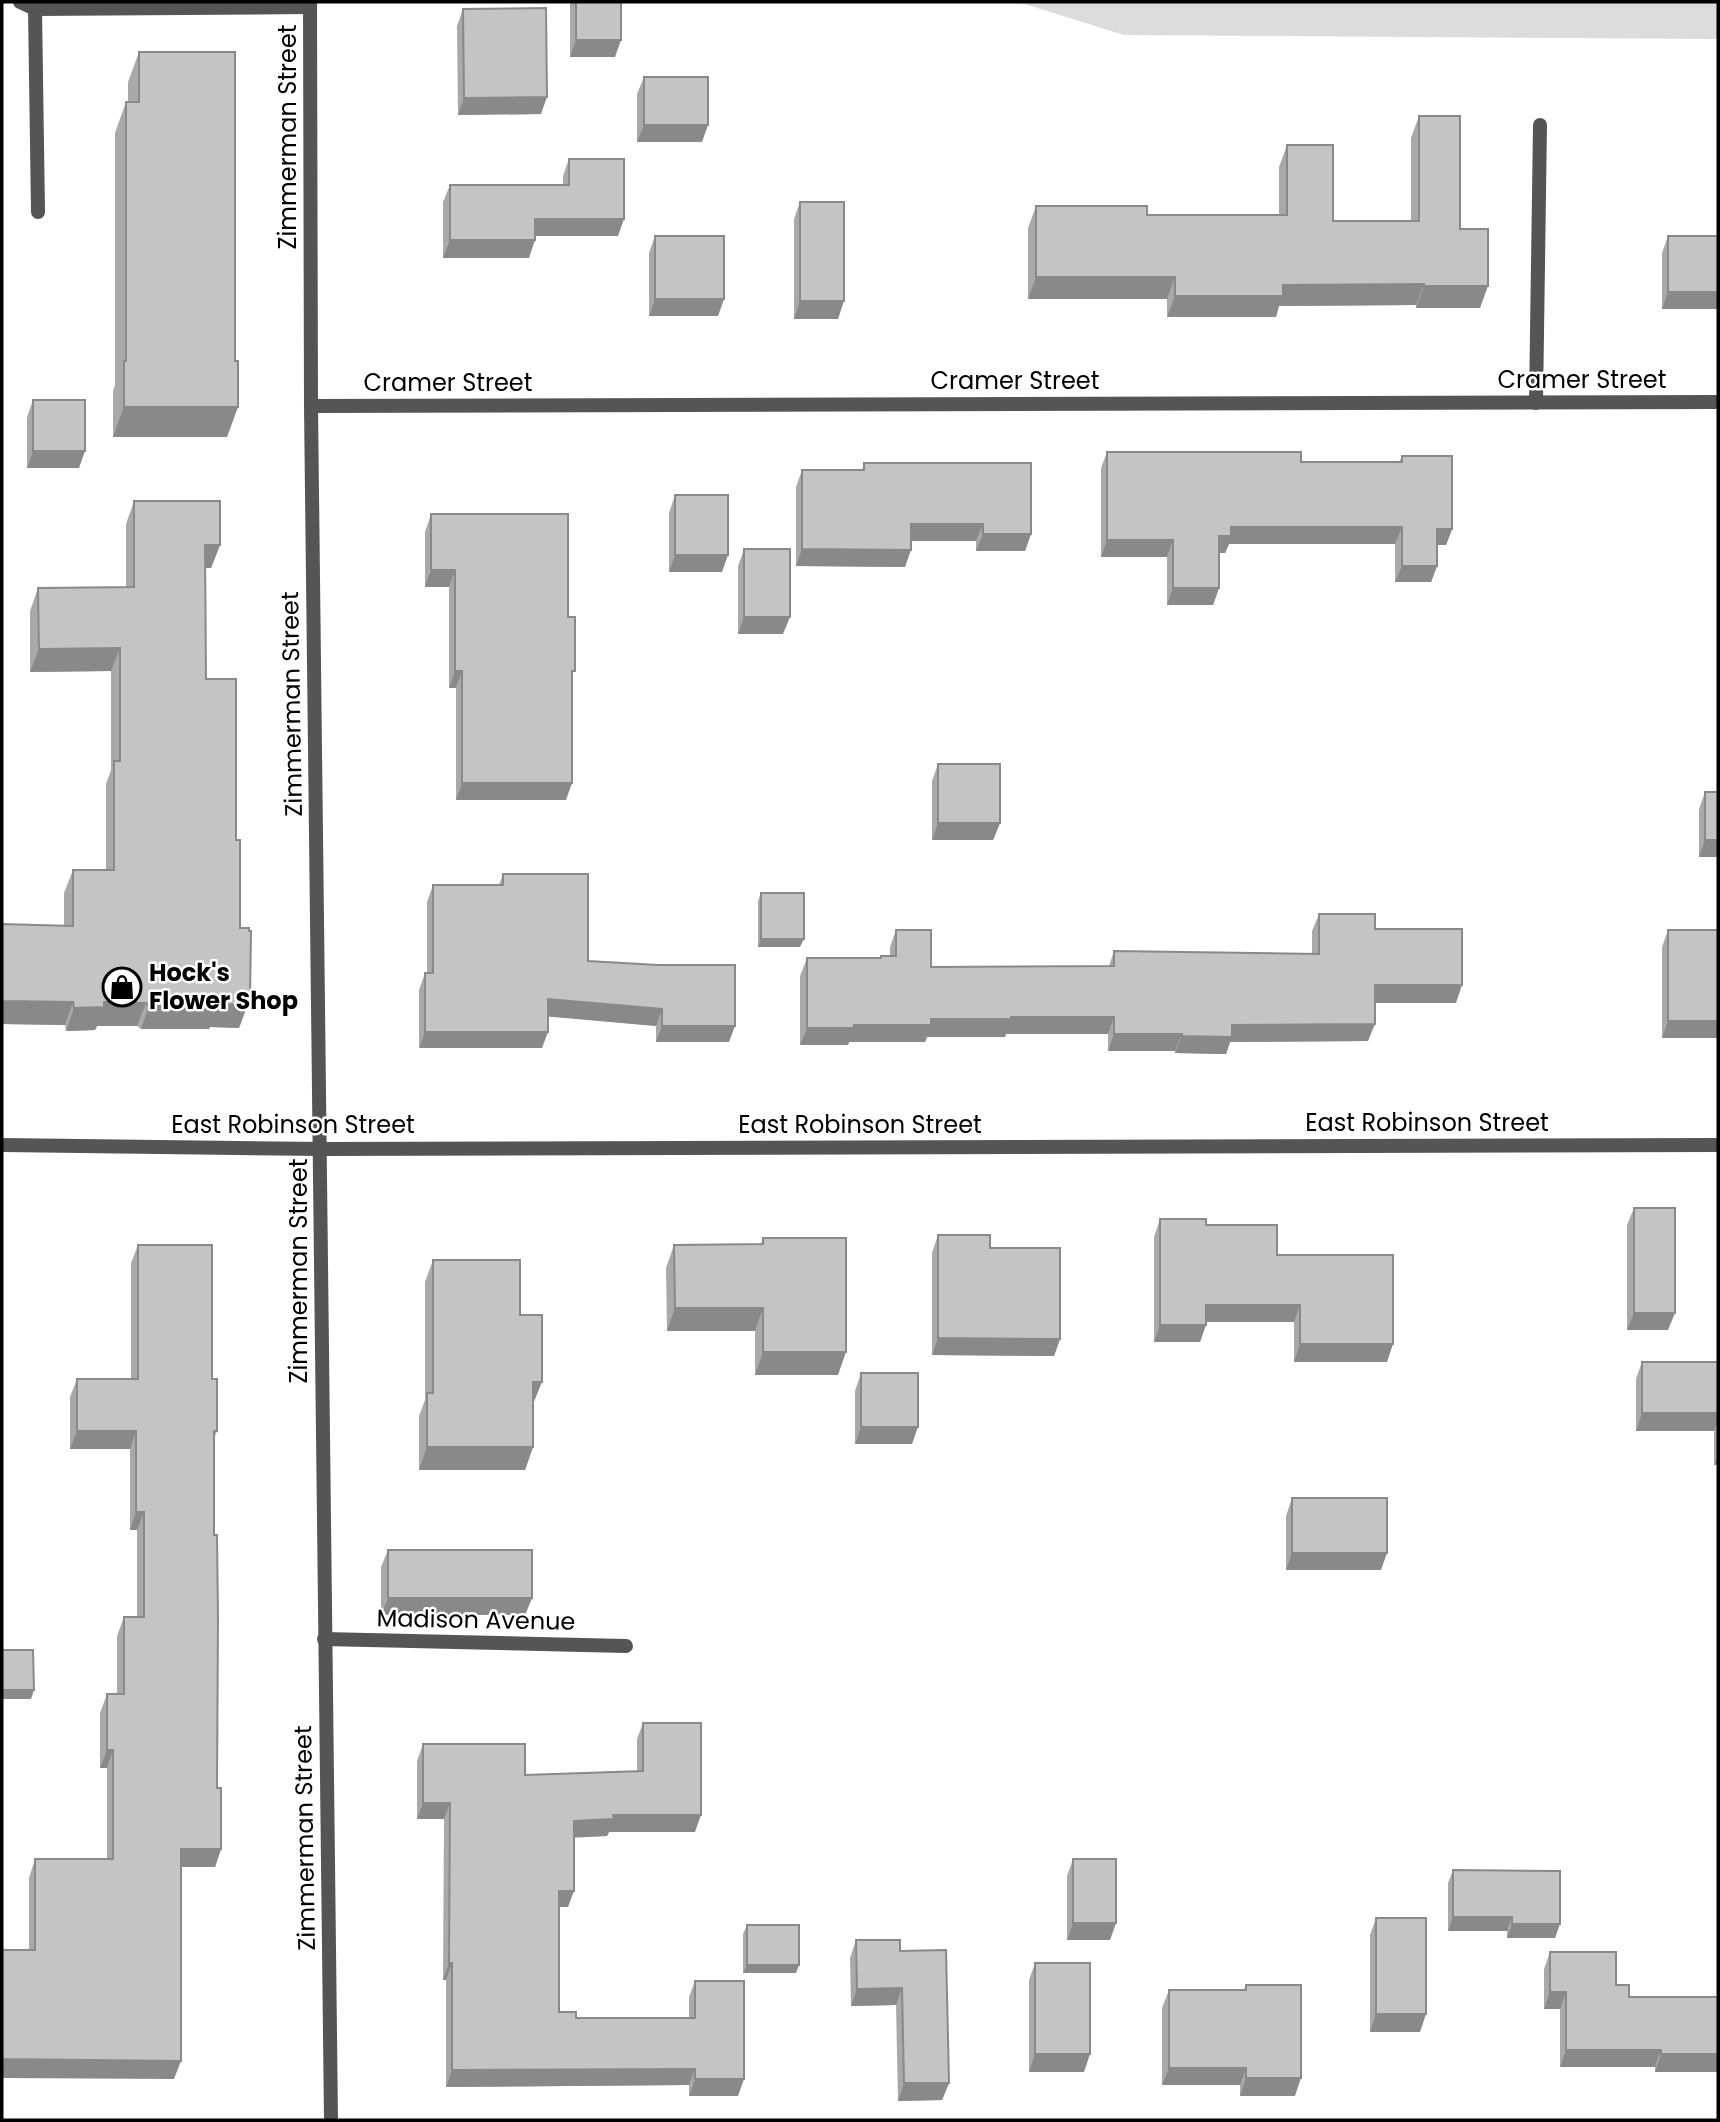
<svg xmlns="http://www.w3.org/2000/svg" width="1720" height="2122" viewBox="0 0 1720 2122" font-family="Poppins,sans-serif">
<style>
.green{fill:#dcdcdc}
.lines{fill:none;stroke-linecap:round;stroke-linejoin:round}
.service{stroke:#555;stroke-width:14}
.minor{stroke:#555;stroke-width:14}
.tertiary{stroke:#555;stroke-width:14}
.wall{fill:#a9a9a9}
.shaded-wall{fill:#898989}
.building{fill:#c4c4c4;stroke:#898989;stroke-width:2}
.labels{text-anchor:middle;stroke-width:5;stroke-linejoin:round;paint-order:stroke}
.street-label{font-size:24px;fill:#000;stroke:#fff}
.poi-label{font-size:24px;font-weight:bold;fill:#000;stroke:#fff;text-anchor:start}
</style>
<rect width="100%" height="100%" fill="#fff"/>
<path class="green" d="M1018 2H1718V39L1124 35Z"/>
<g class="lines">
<g class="service">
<path d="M20 2 35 9 310 7"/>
<path d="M35 9 38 212"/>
<path d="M1536 403 1540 125"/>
</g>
<g class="minor">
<path d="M310 2 311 406 331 2120"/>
<path d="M311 406 1718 402"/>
<path d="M324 1639 626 1646"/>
</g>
<path class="tertiary" d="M2 1145 321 1149 1718 1145"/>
</g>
<g class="wall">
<path d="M570 2H621L615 57H570Z"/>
<path d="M463 9 541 114 458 115 457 26Z"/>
<path d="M139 52 227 437H113V391L115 385V133L126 102H128V82Z"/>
<path d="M644 77 702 142H637V94Z"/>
<path d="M1419 116 1460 229 1480 308H1416V305L1279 306 1276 317H1167V299H1028V228L1036 206 1147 215H1279V167L1287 145 1333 221H1411V138Z"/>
<path d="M569 159 618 236H535L529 258H443V202L450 185H563V176Z"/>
<path d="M800 202 838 319H794V219Z"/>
<path d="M655 236 718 316H649V253Z"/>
<path d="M1668 236H1718L1662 309V253Z"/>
<path d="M33 400 79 468H27V417Z"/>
<path d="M1107 452 1301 462H1399L1402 456 1452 529 1446 545H1437V566L1431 582H1395V544H1229L1225 553H1219V588L1213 605H1167V557H1101V468Z"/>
<path d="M864 463 1031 534 1025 551H976V541H911L905 567 796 566V487L802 470H862Z"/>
<path d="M675 495 722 572H669V513Z"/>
<path d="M134 501 220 545 211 568H205L206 679 236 840 240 928 250 998 239 1028 210 1027 209 1029H141L137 1026H97L95 1030 66 1031 65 1025 2 1024V924L64 926V893L73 870H106V784L111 770V671L30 672V611L38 588 126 587V524Z"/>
<path d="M431 514 568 617 572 679 566 800H456V688H449V587H425V532Z"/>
<path d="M744 549 783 634H738V566Z"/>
<path d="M938 764 1000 823 993 840H932V781Z"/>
<path d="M1705 792 1718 857H1699V809Z"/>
<path d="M503 874 588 961 729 1042H656V1026L548 1016 542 1048H419V990L425 973H427V902L433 885H499Z"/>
<path d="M761 893 800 947H758V901Z"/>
<path d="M1319 914 1375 929 1456 1003H1375L1368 1041 1230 1042 1226 1054 1175 1053V1051H1108V1034H1006L1005 1037H927L925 1042H849L848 1045H800V976L807 958H880L881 956H890V947L896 930 931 967 1109 966 1114 951 1312 954V931Z"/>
<path d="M1668 930 1718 1038H1662V947Z"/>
<path d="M1634 1208 1668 1330H1627V1225Z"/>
<path d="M1160 1219 1206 1225 1277 1255 1387 1362H1294V1322H1206L1200 1342H1154V1237Z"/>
<path d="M938 1235 990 1248 1060 1339 1054 1356 932 1355V1253Z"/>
<path d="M763 1238 838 1375H755V1331H667L666 1268 674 1245 761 1244Z"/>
<path d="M138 1245 212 1379 217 1431 214 1439V1535L217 1788 221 1849 215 1867H181L174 2079 29 1950V1878L35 1859H107V1768H100V1713L107 1694H117V1636L124 1617H137V1530H130V1449H70V1397L77 1379H131V1263Z"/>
<path d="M433 1260 520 1315 533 1404V1447L525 1470H419V1416L425 1400V1282Z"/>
<path d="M1642 1362H1718V1465H1714V1431H1636V1379Z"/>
<path d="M861 1373 912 1444H855V1391Z"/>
<path d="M1292 1498 1381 1570H1286V1516Z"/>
<path d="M388 1550 532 1598 525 1615H381V1567Z"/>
<path d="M643 1723 695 1832H609L607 1836 574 1837 568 1907H559V2012L576 2018H689V1997L695 1981 738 2096H689V2085L446 2087V1980H443L444 1819H417V1761L423 1744 525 1775 637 1771V1739Z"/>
<path d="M1073 1859 1110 1940H1067V1876Z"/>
<path d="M1453 1870 1555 1938H1507V1931H1448V1883Z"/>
<path d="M1376 1918 1420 2032H1370V1935Z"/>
<path d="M747 1925 796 1973H743V1934Z"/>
<path d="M856 1940 900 1951 949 2083 942 2100 898 2101 896 2005 851 2006 850 1958Z"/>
<path d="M1550 1952 1616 1985 1718 2072H1655V2067H1560V2009H1544V1969Z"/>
<path d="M1035 1963 1084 2072H1029V1980Z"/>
<path d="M1246 1985 1295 2096H1240V2085H1162V2008L1169 1990H1244Z"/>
</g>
<g class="shaded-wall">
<path d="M576 40H621L615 57H570Z"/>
<path d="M547 97 541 114 458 115 464 98Z"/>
<path d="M644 125H708L702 142H637Z"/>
<path d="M535 219H624L618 236H529Z"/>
<path d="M450 240H535L529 258H443Z"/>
<path d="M1036 277H1175L1167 299H1028Z"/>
<path d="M1424 284 1416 305 1279 306 1276 317H1167L1175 296 1283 285Z"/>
<path d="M1424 286H1488L1480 308H1416Z"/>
<path d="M1668 292H1718V309H1662Z"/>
<path d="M655 299H724L718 316H649Z"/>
<path d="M800 301H844L838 319H794Z"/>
<path d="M124 407H238L227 437H113Z"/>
<path d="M33 451H85L79 468H27Z"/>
<path d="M911 524H983L976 541H905Z"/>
<path d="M1231 527H1402L1395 544H1229L1225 553H1213L1219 536Z"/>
<path d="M1437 529H1452L1446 545H1431Z"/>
<path d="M983 534H1031L1025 551H976Z"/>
<path d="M1107 540H1173L1167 557H1101Z"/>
<path d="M205 545H220L211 568H197Z"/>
<path d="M802 549 911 550 905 567 796 566Z"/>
<path d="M675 555H728L722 572H669Z"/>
<path d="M1402 566H1437L1431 582H1395Z"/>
<path d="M431 570H455L449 587H425Z"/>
<path d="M1173 588H1219L1213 605H1167Z"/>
<path d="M744 617H790L783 634H738Z"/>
<path d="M120 648 111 671 30 672 39 649Z"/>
<path d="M455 671H462L456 688H449Z"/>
<path d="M462 783H572L566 800H456Z"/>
<path d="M938 823H1000L993 840H932Z"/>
<path d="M1705 840H1718V857H1699Z"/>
<path d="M761 939H804L800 947H758Z"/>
<path d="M1375 985H1462L1456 1003H1368Z"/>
<path d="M250 998 239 1028 210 1027 209 1029H141L149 1006Z"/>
<path d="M548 999 662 1009 656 1026 542 1016Z"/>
<path d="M2 1001 73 1002 65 1025 2 1024Z"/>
<path d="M104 1002 146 1003 137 1026H97L95 1030 66 1031 74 1008Z"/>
<path d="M1011 1017H1114L1108 1034H1006L1005 1037H927L925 1042H849L848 1045H800L807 1028 931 1019Z"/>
<path d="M1668 1021H1718V1038H1662Z"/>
<path d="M1375 1024 1368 1041 1230 1042 1226 1054 1175 1053 1182 1036 1232 1025Z"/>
<path d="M662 1026H735L729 1042H656Z"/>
<path d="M425 1032H548L542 1048H419Z"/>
<path d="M1114 1034H1182L1175 1051H1108Z"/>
<path d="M1206 1305H1300L1294 1322H1200Z"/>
<path d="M675 1308H763L755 1331H667Z"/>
<path d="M1634 1313H1675L1668 1330H1627Z"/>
<path d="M1160 1325H1206L1200 1342H1154Z"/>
<path d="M938 1338 1060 1339 1054 1356 932 1355Z"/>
<path d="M1300 1344H1393L1387 1362H1294Z"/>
<path d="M763 1352H846L838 1375H755Z"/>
<path d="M533 1382H542L533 1404Z"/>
<path d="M1642 1413H1718V1420L1714 1431H1636Z"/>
<path d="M861 1427H918L912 1444H855Z"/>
<path d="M77 1431H136L130 1449H70Z"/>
<path d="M427 1447H533L525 1470H419Z"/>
<path d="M1718 1454V1465H1714Z"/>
<path d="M136 1512H144L137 1530H130Z"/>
<path d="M1292 1553H1387L1381 1570H1286Z"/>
<path d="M388 1598H532L525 1615H381Z"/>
<path d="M2 1690H34L31 1699H2Z"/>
<path d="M107 1750H113L107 1768H100Z"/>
<path d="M423 1803H450L444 1819H417Z"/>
<path d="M613 1815H701L695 1832H609L607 1836 568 1838 574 1821Z"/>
<path d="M181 1849H221L215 1867H174Z"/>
<path d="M559 1891H574L568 1907H553Z"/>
<path d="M1453 1917H1512L1507 1931H1448Z"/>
<path d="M1073 1923H1116L1110 1940H1067Z"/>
<path d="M1512 1924H1560L1555 1938H1507Z"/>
<path d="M449 1963H452L446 1980H443Z"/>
<path d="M747 1965H799L796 1973H743Z"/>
<path d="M902 1988 896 2005 851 2006 857 1989Z"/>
<path d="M1550 1992H1566L1560 2009H1544Z"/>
<path d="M1376 2014H1426L1420 2032H1370Z"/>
<path d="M1566 2050H1661L1655 2067H1560Z"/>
<path d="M1035 2054H1090L1084 2072H1029Z"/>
<path d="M1661 2054H1718V2072H1655Z"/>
<path d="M2 2059 181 2061 174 2079 2 2078Z"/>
<path d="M1169 2068H1246L1240 2085H1162Z"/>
<path d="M695 2069 689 2085 446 2087 452 2070Z"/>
<path d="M1246 2078H1301L1295 2096H1240Z"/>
<path d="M695 2079H744L738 2096H689Z"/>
<path d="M904 2083H949L942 2100 898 2101Z"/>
</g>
<g class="building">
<rect x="576" y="2" width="45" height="38"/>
<path d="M546 8 547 97 464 98 463 9Z"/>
<path d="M139 52H235V361H238V407H124V361H126V102H139Z"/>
<rect x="644" y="77" width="64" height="48"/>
<path d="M1419 116H1460V229H1488V286H1424V284L1283 285V296H1175V277H1036V206H1147V215H1287V145H1333V221H1419Z"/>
<path d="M569 159H624V219H535V240H450V185H569Z"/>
<rect x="800" y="202" width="44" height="99"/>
<rect x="655" y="236" width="69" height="63"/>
<rect x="1668" y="236" width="50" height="56"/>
<rect x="33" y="400" width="52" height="51"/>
<path d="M1107 452H1301V462H1402V456H1452V529H1437V566H1402V527H1231V536H1219V588H1173V540H1107Z"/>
<path d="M864 463H1031V534H983V524H911V550L802 549V470H864Z"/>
<rect x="675" y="495" width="53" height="60"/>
<path d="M134 501H220V545H205L206 679H236V840H240V928H249V931H251L250 998 248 997V1005L218 1004V1006H149L146 1003 104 1002V1007L74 1008 73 1002 2 1001V924L73 926V870H114V761H120V648L39 649 38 588 134 587Z"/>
<path d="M431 514H568V617H575V671H572V783H462V671H455V570H431Z"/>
<rect x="744" y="549" width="46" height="68"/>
<rect x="938" y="764" width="62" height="59"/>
<rect x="1705" y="792" width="13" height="48"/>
<path d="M503 874H588V961L658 965H735V1026H662V1009L548 999V1032H425V973H433V885H503Z"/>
<rect x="761" y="893" width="43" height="46"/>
<path d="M1319 914H1375V929H1462V985H1375V1024L1232 1025V1037L1182 1036V1034H1114V1017H1011V1019H931V1025H854V1028H807V958H881V956H896V930H931V967L1114 966V951L1319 954Z"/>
<rect x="1668" y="930" width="50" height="91"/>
<rect x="1634" y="1208" width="41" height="105"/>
<path d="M1160 1219H1206V1225H1277V1255H1393V1344H1300V1305H1206V1325H1160Z"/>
<path d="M938 1235H990V1248H1060V1339L938 1338Z"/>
<path d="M763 1238H846V1352H763V1308H675L674 1245 763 1244Z"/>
<path d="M138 1245H212V1379H217V1431H214V1535H217L218 1617 217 1788H221V1849H181V2061L2 2059V1950H35V1859H113V1750H107V1694H124V1617H144V1512H136V1431H77V1379H138Z"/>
<path d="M433 1260H520V1315H542V1382H533V1447H427V1393H433Z"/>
<rect x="1642" y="1362" width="76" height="51"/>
<rect x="861" y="1373" width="57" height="54"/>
<rect x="1292" y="1498" width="95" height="55"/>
<rect x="388" y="1550" width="144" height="48"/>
<path d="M2 1650H33L34 1690H2Z"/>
<path d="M643 1723H701V1815H613L614 1819 574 1821V1891H559V2012H576V2018H695V1981H744V2079H695V2069L452 2070V1963H449L450 1803H423V1744H525V1775L643 1771Z"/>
<rect x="1073" y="1859" width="43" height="64"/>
<path d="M1453 1870 1560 1871V1924H1512V1917H1453Z"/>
<rect x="1376" y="1918" width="50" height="96"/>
<rect x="747" y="1925" width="52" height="40"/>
<path d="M856 1940H900V1951L946 1950 949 2083H904L902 1988 857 1989Z"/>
<path d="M1550 1952H1616V1985H1629V1997H1718V2054H1661V2050H1566V1992H1550Z"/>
<rect x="1035" y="1963" width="55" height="91"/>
<path d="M1246 1985H1301V2078H1246V2068H1169V1990H1246Z"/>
</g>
<defs>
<symbol id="shop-ring" viewBox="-11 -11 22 22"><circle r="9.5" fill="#fff" stroke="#000" stroke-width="1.5"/><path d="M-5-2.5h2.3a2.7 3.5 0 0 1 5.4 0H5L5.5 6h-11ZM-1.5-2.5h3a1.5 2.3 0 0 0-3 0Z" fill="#000"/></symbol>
</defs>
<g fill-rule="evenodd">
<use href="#shop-ring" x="100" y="965" width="44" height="44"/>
</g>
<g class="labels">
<g class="street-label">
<text transform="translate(288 137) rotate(-90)" y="8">Zimmerman Street</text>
<text x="1582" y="388">Cramer Street</text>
<text x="1015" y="389">Cramer Street</text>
<text x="448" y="391">Cramer Street</text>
<text transform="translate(292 704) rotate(-91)" y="8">Zimmerman Street</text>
<text x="1427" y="1131">East Robinson Street</text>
<text x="293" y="1133">East Robinson Street</text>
<text x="860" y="1133">East Robinson Street</text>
<text transform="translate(299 1271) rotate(-90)" y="8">Zimmerman Street</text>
<text transform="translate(476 1620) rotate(1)" y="8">Madison Avenue</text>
<text transform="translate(305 1838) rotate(-91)" y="8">Zimmerman Street</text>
</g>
<g class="poi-label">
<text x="149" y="981">Hock's<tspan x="149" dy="28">Flower Shop</tspan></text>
</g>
</g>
<rect width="1720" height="2122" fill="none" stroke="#000000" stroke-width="7"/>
</svg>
